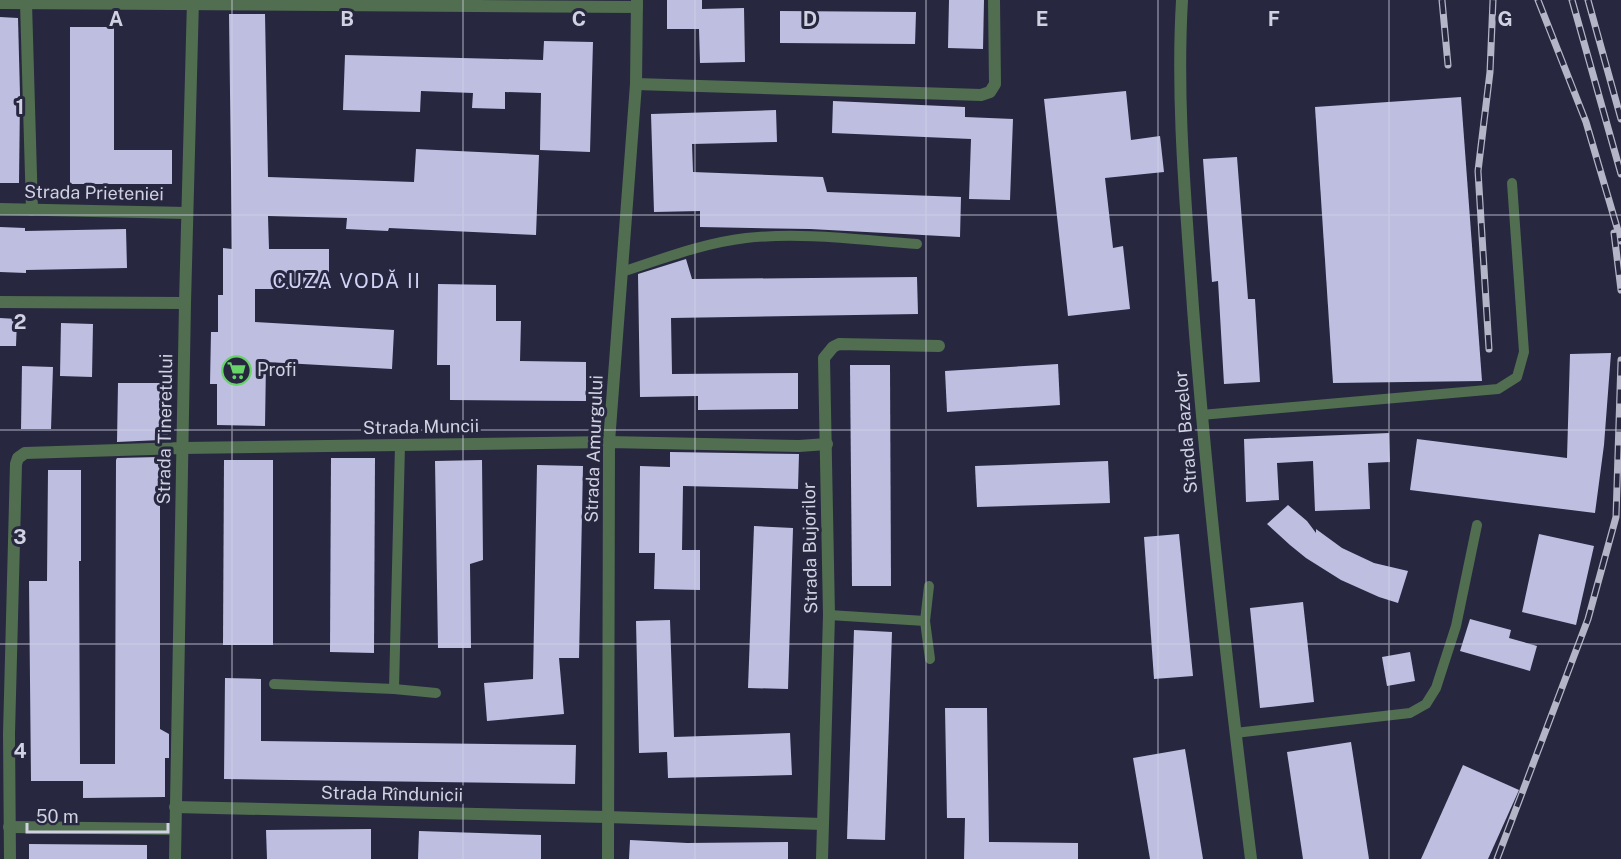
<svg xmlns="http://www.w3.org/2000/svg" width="1621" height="859" viewBox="0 0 1621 859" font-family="'Public Sans',sans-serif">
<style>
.building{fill:#bebfe0}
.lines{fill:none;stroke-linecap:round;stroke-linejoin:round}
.lane{stroke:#516e50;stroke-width:10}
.street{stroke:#516e50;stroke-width:12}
.rail-casing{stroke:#b4b5c6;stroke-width:7}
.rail{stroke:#272740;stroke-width:4.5;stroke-dasharray:14;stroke-linecap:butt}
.grid{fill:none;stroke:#d0d1e1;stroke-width:1.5;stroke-opacity:0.55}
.labels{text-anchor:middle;stroke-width:6;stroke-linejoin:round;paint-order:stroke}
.street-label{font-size:18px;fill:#d0d1e1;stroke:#272740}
.poi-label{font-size:18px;fill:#d0d1e1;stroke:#272740;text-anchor:start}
.neighbourhood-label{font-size:20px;letter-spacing:1.5px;fill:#d1d3f4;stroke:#272740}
.grid-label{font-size:20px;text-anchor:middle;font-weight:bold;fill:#d0d1e1;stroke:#272740;stroke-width:6;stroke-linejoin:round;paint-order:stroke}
</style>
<rect width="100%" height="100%" fill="#272740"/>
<g class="building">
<path d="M667 0H702V9L744 8 745 62 700 63 699 29H667Z"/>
<path d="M949 0H984L983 49 948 48Z"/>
<path d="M780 11 916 12 915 44 780 43Z"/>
<path d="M229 14H265L268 177 414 182 416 149 539 155 536 235 389 228 388 231 346 229 347 218 268 216 269 249H329V289H255V322L394 330 392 369 266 362 265 426 217 425V384H210L211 332H218V295H223V248L232 249Z"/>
<path d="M0 17 18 18 20 95 19 183H0Z"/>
<path d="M70 27H114V150H172V184H70Z"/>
<path d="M544 41 593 42 590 152 540 150 541 93 505 92V109L472 108 473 93 421 91 420 112 343 110 345 55 543 60Z"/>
<path d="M1126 91 1131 140 1160 136 1164 172 1105 178 1113 248 1123 246 1130 309 1068 316 1044 99Z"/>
<path d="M1461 97 1482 381 1333 383 1315 107Z"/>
<path d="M833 101 965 107V117L1013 119 1010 200 969 199 971 139 832 133Z"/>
<path d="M776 110 777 142 692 144 693 172 823 177 827 192 961 197 960 237 810 229 700 227V211L654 212 651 114Z"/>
<path d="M1237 157 1248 299H1255L1260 382 1224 384 1218 281 1212 282 1203 159Z"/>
<path d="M0 227 25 228V231L126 229 127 268 26 270V273L0 272Z"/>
<path d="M686 259 692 279 917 277 918 314 671 318 672 374 798 373V409L698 410V396L640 397 638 274Z"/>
<path d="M438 284 496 285V321H521L520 361 586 362V401L450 400V365H437Z"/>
<path d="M0 318 17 319 16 346H0Z"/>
<path d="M61 323 93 324 92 377 60 376Z"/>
<path d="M1611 353 1604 445 1595 513 1410 490 1417 439 1567 458 1570 354Z"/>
<path d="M1058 364 1060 405 947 412 945 371Z"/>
<path d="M850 365H890L891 586H852Z"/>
<path d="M22 366 53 367 51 429H21Z"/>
<path d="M118 383H168V436H160V440L117 442Z"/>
<path d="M1389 433 1390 462 1368 463 1370 509 1315 511 1313 461 1277 463 1279 500 1246 502 1244 439Z"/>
<path d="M670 452 799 454 798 489 683 486 682 550H700V590L654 589 655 553H639L640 466 670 467Z"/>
<path d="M160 457V729L169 734V758H165V797L83 798V781H31L29 581H47L48 470H81V561H79L80 764H115L116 460 117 458Z"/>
<path d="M331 458H375L374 653 330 652Z"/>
<path d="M224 460H273V645H223Z"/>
<path d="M482 460 483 560 470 564 471 648H438L435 461Z"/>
<path d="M1108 461 1110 503 977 507 975 466Z"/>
<path d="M537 465 583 466 579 658H559L564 714 487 721 484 683 533 679Z"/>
<path d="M1288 505 1307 521 1316 533V529L1342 548 1374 563 1408 571 1398 603 1379 597 1341 580 1306 558 1290 545 1267 524Z"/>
<path d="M754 526 793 528 788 689 748 688Z"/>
<path d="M1179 534 1193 676 1154 679 1144 537Z"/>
<path d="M1539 534 1594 546 1576 625 1522 612Z"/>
<path d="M1303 602 1314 702 1260 708 1250 608Z"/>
<path d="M1470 619 1511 630 1509 638 1537 646 1530 671 1460 651Z"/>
<path d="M670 620 674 737 790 733 792 775 668 778 667 752 639 753 636 621Z"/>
<path d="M854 630 892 632 885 840 847 839Z"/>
<path d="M1410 652 1415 681 1387 686 1382 657Z"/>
<path d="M225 678 261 679V741L576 745 575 784 224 779Z"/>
<path d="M945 708H987L989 842 1078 843V859H964L965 818H947Z"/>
<path d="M1351 742 1369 859H1303L1287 752Z"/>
<path d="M1185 749 1203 859H1150L1133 758Z"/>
<path d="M1463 765 1519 790 1488 859H1421Z"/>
<path d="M371 829V859H267L266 830Z"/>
<path d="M419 831 541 835V859H418Z"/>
<path d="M630 840 687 843 788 842V859H629Z"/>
<path d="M29 844 147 845V859H29Z"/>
</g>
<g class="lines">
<g class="lane">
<path d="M622 272C662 259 703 243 746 238 803 232 860 240 917 244"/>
<path d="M1201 415 1498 389 1517 377 1524 352 1512 183"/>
<path d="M929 586 925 621 930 659"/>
<path d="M829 615 925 621"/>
<path d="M274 684 394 689 436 693"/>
<path d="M394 689 400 445"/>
<path d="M1235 733 1410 713 1426 704 1436 688 1456 626 1477 525"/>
</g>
<g class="street">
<path d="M1182 0C1176 103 1186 205 1193 308 1207 492 1228 676 1251 859"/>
<path d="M0 3 637 7"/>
<path d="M26 3 32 210"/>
<path d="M636 84 981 95 990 92 995 84 994 0"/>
<path d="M0 209 187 213"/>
<path d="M0 302 185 303"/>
<path d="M175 807 607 817 822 824"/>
<path d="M9 827 175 829"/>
<path d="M10 859 9 734 16 464 18 458 25 453 182 448 609 442 799 446 827 444"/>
<path d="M175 859 185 303 193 0"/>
<path d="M608 859 609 442 636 84 637 0"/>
<path d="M822 859 829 615 824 358 833 347 839 344 939 346"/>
</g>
<defs>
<g id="rail">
<path d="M1442 0 1448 65"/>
<path d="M1538 0 1586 122 1621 241"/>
<path d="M1572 0 1621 174"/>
<path d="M1588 0 1621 119"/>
<path d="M1614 233 1621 290"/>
<path d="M1489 349 1478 171 1490 72 1493 0"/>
<path d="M1497 859 1588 619 1616 517 1621 360"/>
</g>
</defs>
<use href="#rail" class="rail-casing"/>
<use href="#rail" class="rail"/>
</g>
<path class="grid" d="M232 0V859M463 0V859M695 0V859M926 0V859M1158 0V859M1389 0V859M0 215H1621M0 430H1621M0 644H1621"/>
<defs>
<symbol id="supermarket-ring" viewBox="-11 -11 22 22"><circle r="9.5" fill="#272740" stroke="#66d467" stroke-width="1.5"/><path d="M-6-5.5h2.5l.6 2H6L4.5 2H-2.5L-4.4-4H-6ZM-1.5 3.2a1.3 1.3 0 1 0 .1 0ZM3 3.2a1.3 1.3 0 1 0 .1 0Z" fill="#66d467"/></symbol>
</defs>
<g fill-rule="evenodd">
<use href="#supermarket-ring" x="220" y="354" width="33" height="33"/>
</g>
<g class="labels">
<g class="street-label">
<text transform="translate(94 193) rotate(1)" y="6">Strada Prieteniei</text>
<text transform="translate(421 427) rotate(-1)" y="6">Strada Muncii</text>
<text transform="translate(165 429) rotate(-89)" y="6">Strada Tineretului</text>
<text transform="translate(1186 432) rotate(-95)" y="6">Strada Bazelor</text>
<text transform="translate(594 449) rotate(-88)" y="6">Strada Amurgului</text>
<text transform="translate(810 548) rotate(-91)" y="6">Strada Bujorilor</text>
<text transform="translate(392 794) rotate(1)" y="6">Strada Rîndunicii</text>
</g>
<g class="poi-label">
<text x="257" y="376">Profi</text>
</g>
<g class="neighbourhood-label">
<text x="347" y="288">CUZA VODĂ II</text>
</g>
</g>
<g class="grid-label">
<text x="116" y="26">A</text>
<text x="347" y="26">B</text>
<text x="579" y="26">C</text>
<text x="810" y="26">D</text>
<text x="1042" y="26">E</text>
<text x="1274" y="26">F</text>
<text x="1505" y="26">G</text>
<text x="20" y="114">1</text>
<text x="20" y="329">2</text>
<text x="20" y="544">3</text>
<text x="20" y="758">4</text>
</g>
<path d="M27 823v9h141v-9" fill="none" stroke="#d0d1e1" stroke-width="3"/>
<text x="36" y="823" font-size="18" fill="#d0d1e1" stroke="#272740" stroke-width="4.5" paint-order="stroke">50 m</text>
</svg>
